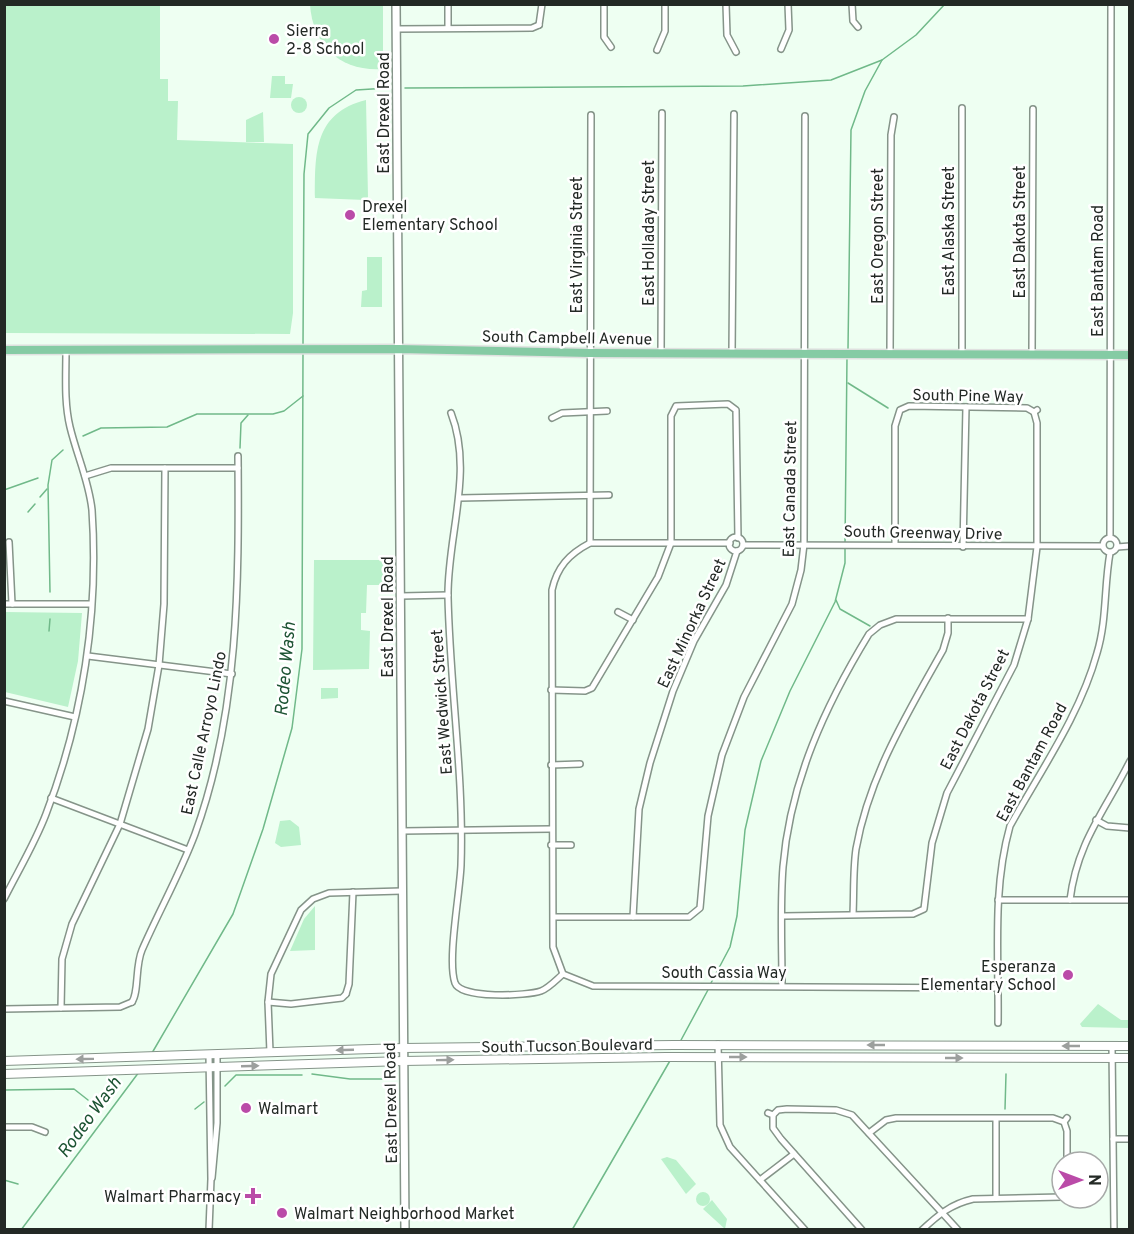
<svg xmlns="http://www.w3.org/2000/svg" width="1134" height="1234" viewBox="0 0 1134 1234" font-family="Overpass,sans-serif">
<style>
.green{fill:#baf1cb}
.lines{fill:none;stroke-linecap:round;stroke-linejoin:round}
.stream{stroke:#70b989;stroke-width:1.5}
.minor-casing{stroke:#859489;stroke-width:8}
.tertiary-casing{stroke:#859489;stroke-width:10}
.secondary-casing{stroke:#859489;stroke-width:10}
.primary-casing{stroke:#e0e1e0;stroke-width:11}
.minor{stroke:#fff;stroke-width:5}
.tertiary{stroke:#fff;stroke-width:7}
.secondary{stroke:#fff;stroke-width:8}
.primary{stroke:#85cba4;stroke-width:8}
.oneway{fill:#9c9f9d}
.poi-dot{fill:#ba4ba8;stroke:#fff;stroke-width:2}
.labels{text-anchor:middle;stroke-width:5;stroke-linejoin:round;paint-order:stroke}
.poi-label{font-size:16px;fill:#232925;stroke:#fff;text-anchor:start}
.street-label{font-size:16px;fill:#232925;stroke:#fff}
.water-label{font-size:18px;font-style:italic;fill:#1d5333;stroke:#fff}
</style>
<rect width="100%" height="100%" fill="#eefff2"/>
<g class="green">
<path d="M5 4 160 5V79H168V101H178L177 140 293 144V313L290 334 5 333Z"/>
<path d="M310 5H383V69C341 72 313 46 310 5Z"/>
<path d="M272 76H285V84H293L291 98H270Z"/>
<circle cx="299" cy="105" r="8"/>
<path d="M366 100 368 197 365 200 315 198C315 153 314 113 366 100Z"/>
<path d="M263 112 264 142H246V120Z"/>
<path d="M367 257H382V307H361L362 291 367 290Z"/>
<path d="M314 560H391V585H367L366 613H361V630L370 631 369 669 313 670Z"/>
<path d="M5 612 82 613 78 661 68 707 5 692Z"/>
<path d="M321 688H338V698L321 699Z"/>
<path d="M290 820 299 827 301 845 281 847 275 843 280 821Z"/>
<path d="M315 906V950L290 951 304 919Z"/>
<path d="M1098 1004 1121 1020H1129V1028L1082 1027 1080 1024Z"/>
<path d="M667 1157 676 1160 696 1184 686 1194 661 1159Z"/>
<circle cx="703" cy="1199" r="7"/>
<path d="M712 1200 727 1219 725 1229 703 1209Z"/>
</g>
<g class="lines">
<g class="stream">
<path d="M405 88 743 86 831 80 882 60 916 35 945 4"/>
<path d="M303 347 304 174 308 134 329 108 356 90 388 88"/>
<path d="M848 349 851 130 865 91 882 60"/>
<path d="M848 383 888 408"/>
<path d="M83 436 101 428 167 427 197 414H273L284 411 303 396"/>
<path d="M240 448 241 423 248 415"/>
<path d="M4 490 38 478"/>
<path d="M40 497 47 489"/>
<path d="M28 512 35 504"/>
<path d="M845 544 847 357"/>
<path d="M50 592 48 485 52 460 63 450"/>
<path d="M836 600 840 609 870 626"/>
<path d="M49 631 50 619"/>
<path d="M711 983 730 947 737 916 745 830 761 761 790 691 835 602 845 563V549"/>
<path d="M680 1042 709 988"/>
<path d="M152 1053 233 914 263 829 292 728 302 649 303 352"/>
<path d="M312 1074 350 1079H383"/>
<path d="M225 1086 236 1075H302"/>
<path d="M4 1090 74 1089 88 1100"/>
<path d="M195 1109 204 1102"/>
<path d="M1005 1109 1006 1074"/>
<path d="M4 1180 18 1184"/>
<path d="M21 1230 139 1072"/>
<path d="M572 1230 671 1059"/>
</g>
<defs>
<g id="minor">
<path d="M448 4V27"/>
<path d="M604 4V37L611 47"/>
<path d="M726 4 727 35 736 52"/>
<path d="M852 4 853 21 858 27"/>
<path d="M539 25 542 4"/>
<path d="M396 29 532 28 539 25"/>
<path d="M781 49 789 30 788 4"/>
<path d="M657 50 665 31V4"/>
<path d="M962 108V354"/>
<path d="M661 354 662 113"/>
<path d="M732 354 734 114"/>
<path d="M890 354 891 135 894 117"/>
<path d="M1032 355 1033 109"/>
<path d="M451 413C474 472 447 537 448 597 450 687 464 776 461 865 460 893 447 960 455 983 461 999 527 996 541 991 549 988 557 979 563 974L593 986 998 988"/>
<path d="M552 418 562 413 607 411"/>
<path d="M85 476 111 468H238"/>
<path d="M459 498 609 495"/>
<circle cx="736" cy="544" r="7"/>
<circle cx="1110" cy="545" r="7"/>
<path d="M1110 538 1111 4"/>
<path d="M9 542 12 604"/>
<path d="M590 543 591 115"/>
<path d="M895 544V426L900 410 909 406 1027 408 1034 412 1037 410"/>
<path d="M743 545 1102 546"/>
<path d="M963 547 966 407"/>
<path d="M1117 547 1130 546"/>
<path d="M401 596 448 595"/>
<path d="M4 604H91"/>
<path d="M618 612 633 620"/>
<path d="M88 656 232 674"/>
<path d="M551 690 585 691 592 688 658 577 671 543V416L676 406 728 404 736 410 738 538"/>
<path d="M4 701 75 717"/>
<path d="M551 765 580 764"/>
<path d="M51 798 188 850"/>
<path d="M1096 820 1107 826 1130 828"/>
<path d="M402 831 551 829"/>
<path d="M551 845H571"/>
<path d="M4 899C18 871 35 843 46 814 83 718 99 613 92 510 89 481 77 456 70 427 64 402 66 376 66 350"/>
<path d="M998 900H1130"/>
<path d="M1070 900C1077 842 1105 811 1130 761"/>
<path d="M853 914C854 893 853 870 856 849 869 776 907 714 943 650L948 633V618"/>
<path d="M783 916 913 914 924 909 932 843 947 793 1014 665 1028 619 1037 547V423L1034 412"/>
<path d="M554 917H689L700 908 708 816 722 755 744 697 792 604 801 570 804 544 805 116"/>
<path d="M633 917 639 809 650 763 673 691 694 641 726 585 737 551"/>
<path d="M563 974 553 947 552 590C557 567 569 554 590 543H730"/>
<path d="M782 986C782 947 780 906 783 867 790 782 825 706 869 634L880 625 896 619H1028"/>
<path d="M346 994 349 984 353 892"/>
<path d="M132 1002C139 992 135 966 142 950 159 911 180 874 195 834 239 713 239 583 238 456"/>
<path d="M268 1002 291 1004 342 998 346 994"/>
<path d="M61 1008 62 959 72 924 120 824 148 729 159 665 164 604 165 468"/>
<path d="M4 1009 120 1007 132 1002"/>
<path d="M998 1023C999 957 992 890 1010 826 1041 770 1080 715 1097 653 1107 620 1104 586 1110 553"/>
<path d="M718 1044 720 1125 730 1147 805 1230"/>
<path d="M1112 1046 1114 1230"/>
<path d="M270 1052 268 1002 271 974 301 910 313 899 329 893 402 891"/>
<path d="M768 1113 773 1115V1128L781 1139 862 1230"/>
<path d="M773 1115 778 1110 787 1109 836 1110 852 1115 958 1230"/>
<path d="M1067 1118 1064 1122 1067 1131V1162"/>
<path d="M996 1119V1198"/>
<path d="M4 1127H32L45 1132"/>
<path d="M869 1133 886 1120 896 1118H1053L1064 1122"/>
<path d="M1113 1139H1130"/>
<path d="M212 1178 217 1123V1054"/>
<path d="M760 1180 794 1154"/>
<path d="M209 1230 211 1179 209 1055"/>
<path d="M922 1230C938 1215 951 1204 973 1199L1062 1197"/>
</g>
<path id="tertiary" d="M396 4 405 1230"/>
<g id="secondary">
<path d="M4 1061 403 1048 674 1045 1130 1046"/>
<path d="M4 1074 403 1061 666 1057 1130 1058"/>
</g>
<path id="primary" d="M4 350 398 349 589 353 1130 355"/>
</defs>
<use href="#minor" class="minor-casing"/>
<use href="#tertiary" class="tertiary-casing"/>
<use href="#secondary" class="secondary-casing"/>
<use href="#primary" class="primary-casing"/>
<use href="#minor" class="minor"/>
<use href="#tertiary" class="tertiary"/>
<use href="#secondary" class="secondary"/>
<use href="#primary" class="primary"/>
</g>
<defs><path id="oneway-solid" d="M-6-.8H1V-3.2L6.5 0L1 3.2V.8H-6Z" transform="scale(1.5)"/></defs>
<g class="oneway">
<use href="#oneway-solid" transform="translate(876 1045) rotate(-180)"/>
<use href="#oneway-solid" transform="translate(1071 1046) rotate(-180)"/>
<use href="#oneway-solid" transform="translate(345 1050) rotate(178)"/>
<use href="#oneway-solid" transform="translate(738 1057)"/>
<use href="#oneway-solid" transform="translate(954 1058)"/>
<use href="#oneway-solid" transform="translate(85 1059) rotate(179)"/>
<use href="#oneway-solid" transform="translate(445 1060) rotate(-1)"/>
<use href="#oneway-solid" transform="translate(250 1066) rotate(-2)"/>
</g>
<g class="poi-dot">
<circle cx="274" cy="39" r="6"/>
<circle cx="350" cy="215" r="6"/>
<circle cx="1068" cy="975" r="6"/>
<circle cx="246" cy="1108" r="6"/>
<path d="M250 1187h6v6h6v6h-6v6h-6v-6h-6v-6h6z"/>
<circle cx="282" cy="1213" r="6"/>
</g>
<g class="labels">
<g class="poi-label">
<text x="286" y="36">Sierra<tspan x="286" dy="18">2-8 School</tspan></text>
<text x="362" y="212">Drexel<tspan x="362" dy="18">Elementary School</tspan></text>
<text x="1056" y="972" text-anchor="end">Esperanza<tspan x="1056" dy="18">Elementary School</tspan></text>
<text x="258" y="1114">Walmart</text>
<text x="241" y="1202" text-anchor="end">Walmart Pharmacy</text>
<text x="294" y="1219">Walmart Neighborhood Market</text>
</g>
<g class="street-label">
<text transform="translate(383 113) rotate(-90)" y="6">East Drexel Road</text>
<text transform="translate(948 231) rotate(-90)" y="6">East Alaska Street</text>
<text transform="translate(1019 232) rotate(-90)" y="6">East Dakota Street</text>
<text transform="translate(648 233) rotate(-90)" y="6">East Holladay Street</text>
<text transform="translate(877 236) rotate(-90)" y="6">East Oregon Street</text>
<text transform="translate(576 245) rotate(-90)" y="6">East Virginia Street</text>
<text transform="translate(1097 271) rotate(-90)" y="6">East Bantam Road</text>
<text transform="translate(567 337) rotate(1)" y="6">South Campbell Avenue</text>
<text transform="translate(968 395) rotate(1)" y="6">South Pine Way</text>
<text transform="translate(789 489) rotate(-89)" y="6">East Canada Street</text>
<text transform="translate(923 532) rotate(1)" y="6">South Greenway Drive</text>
<text transform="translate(387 617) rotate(-90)" y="6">East Drexel Road</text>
<text transform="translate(691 623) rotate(-65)" y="6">East Minorka Street</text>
<text transform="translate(441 702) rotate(-94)" y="6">East Wedwick Street</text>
<text transform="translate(974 709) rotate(-63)" y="6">East Dakota Street</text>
<text transform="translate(203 733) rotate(-78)" y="6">East Calle Arroyo Lindo</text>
<text transform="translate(1031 762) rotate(-62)" y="6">East Bantam Road</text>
<text x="724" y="978">South Cassia Way</text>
<text transform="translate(567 1045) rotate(-1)" y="6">South Tucson Boulevard</text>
<text transform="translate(390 1103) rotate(-91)" y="6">East Drexel Road</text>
</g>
<g class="water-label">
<text transform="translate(285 669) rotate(-85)" y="6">Rodeo Wash</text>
<text transform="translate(89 1117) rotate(-54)" y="6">Rodeo Wash</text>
</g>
</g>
<rect width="1134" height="1234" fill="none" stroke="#232925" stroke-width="12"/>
<g transform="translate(1080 1180) rotate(90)"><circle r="28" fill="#ffffff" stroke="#a7a9a8" stroke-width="1.5"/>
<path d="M0-4.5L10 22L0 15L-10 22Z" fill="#ba4ba8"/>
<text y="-9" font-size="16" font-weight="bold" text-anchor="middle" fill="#232925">N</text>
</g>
</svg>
